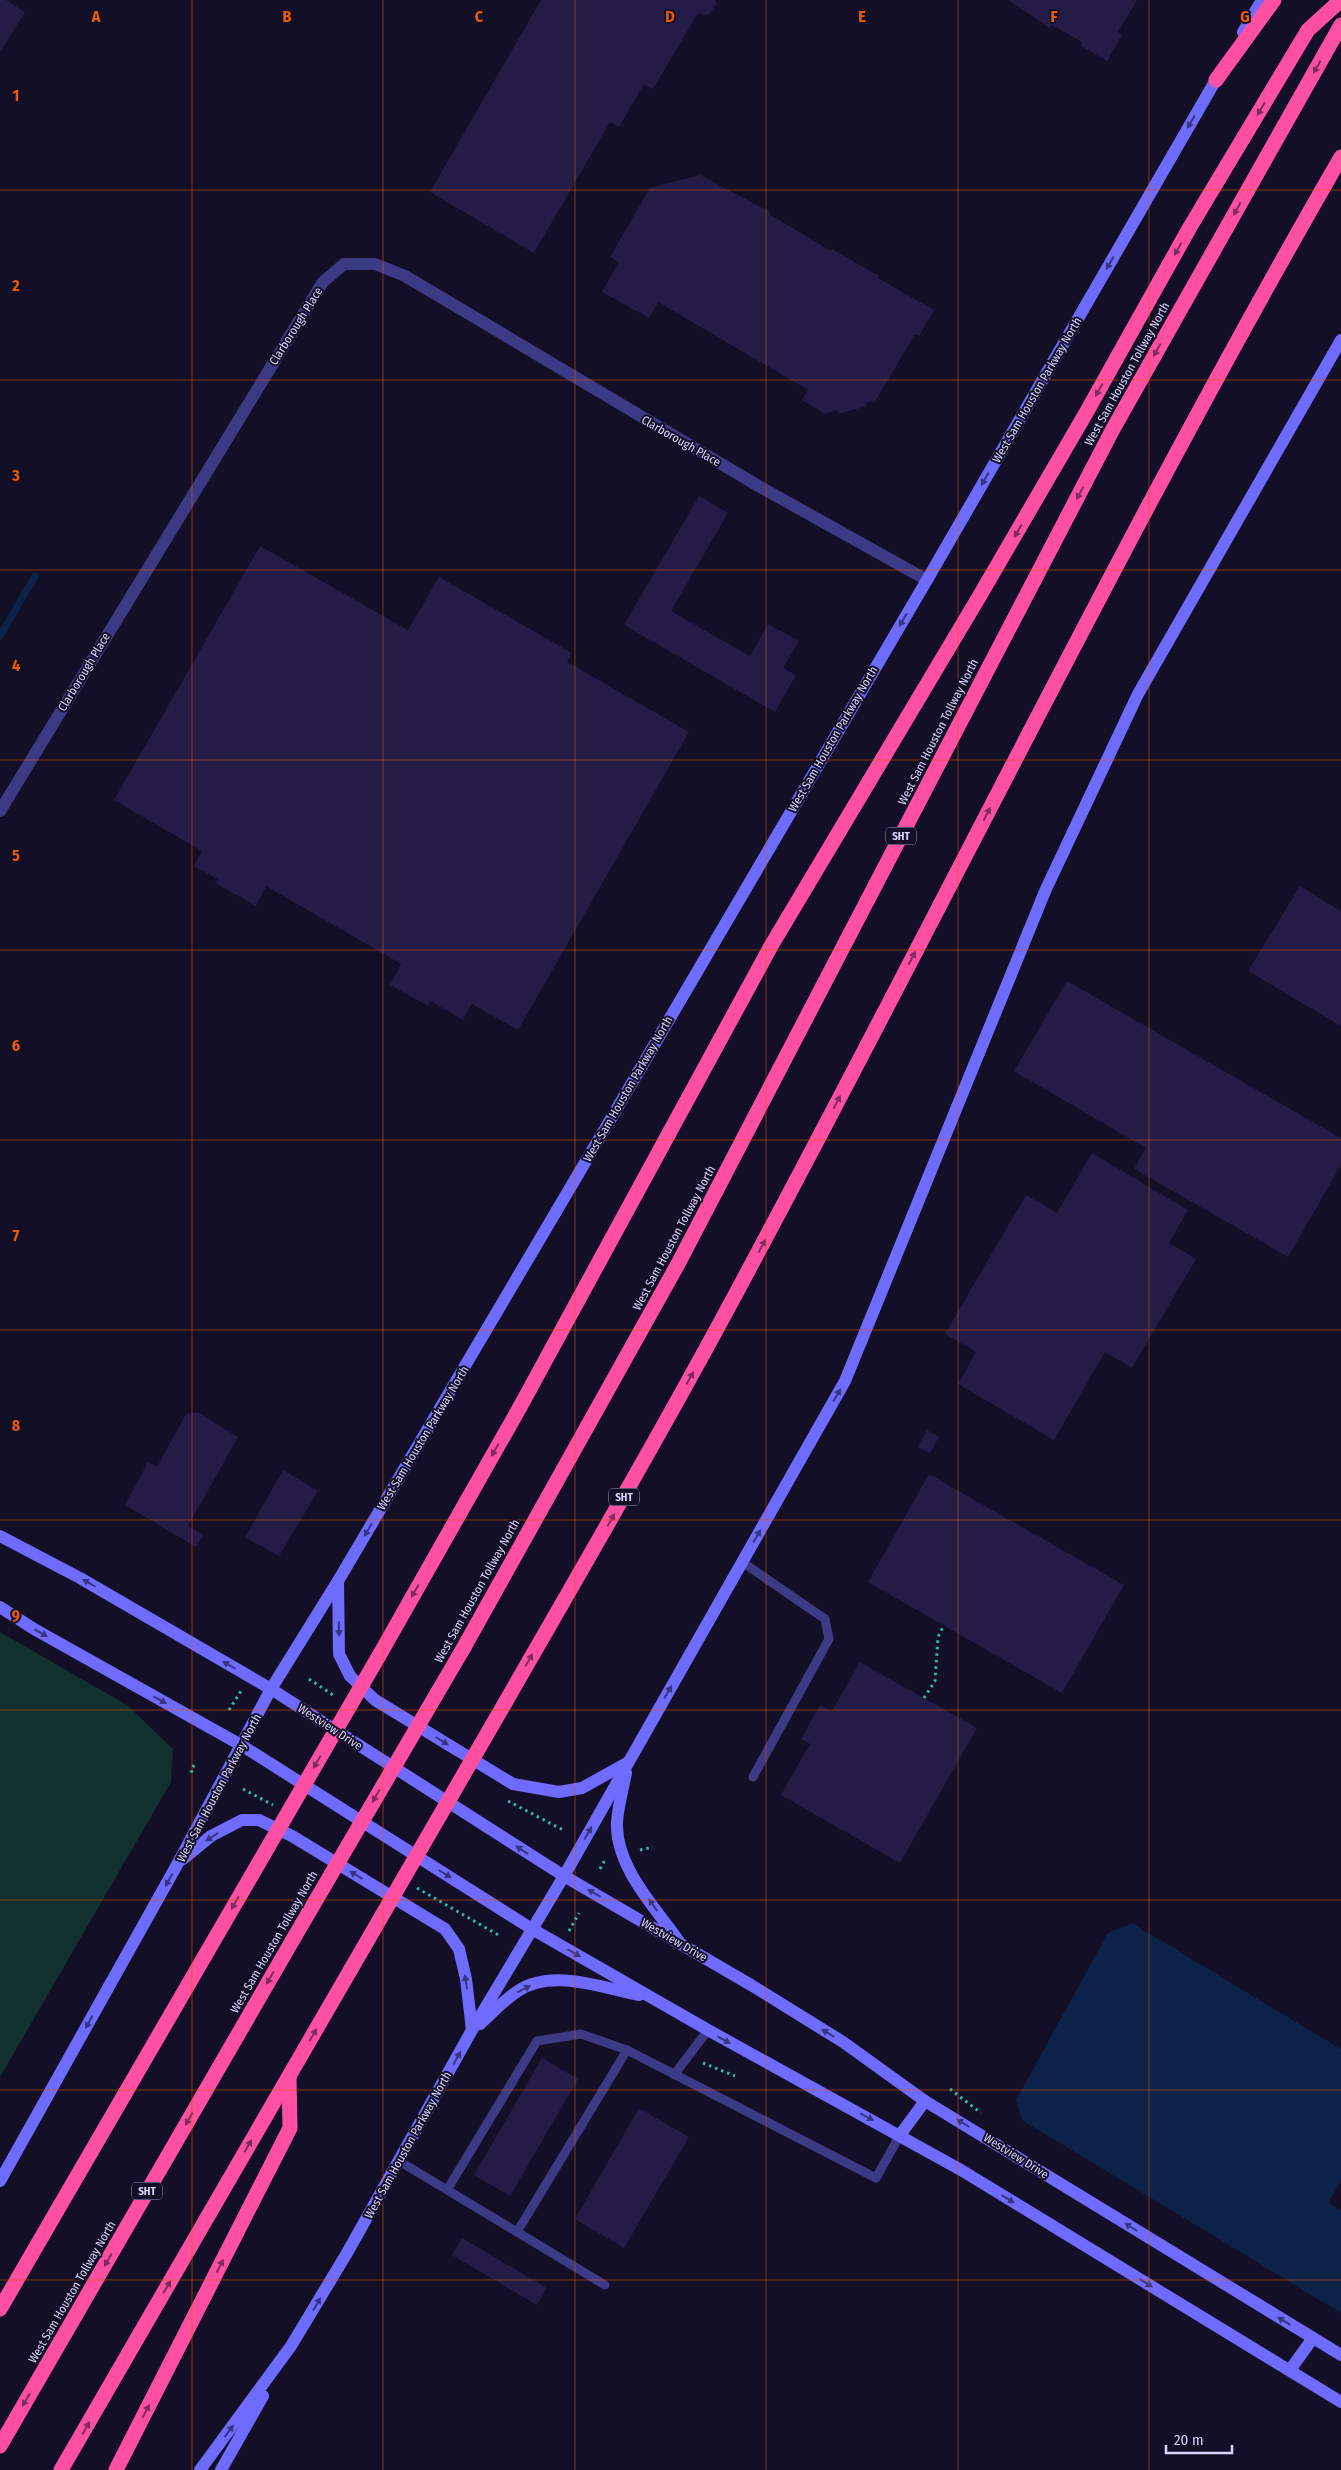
<svg xmlns="http://www.w3.org/2000/svg" width="1341" height="2470" viewBox="0 0 1341 2470" font-family="'Fira Sans Condensed',sans-serif">
<style>
.green{fill:#12302f}
.water{fill:#0c2248}
.lines{fill:none;stroke-linecap:round;stroke-linejoin:round}
.stream{stroke:#0c2248;stroke-width:7}
.building{fill:#241b47}
.path{stroke:#2fb8b0;stroke-width:3;stroke-dasharray:2.5 4;stroke-linecap:butt}
.service{stroke:#3d3a85;stroke-width:9}
.minor{stroke:#3d3a85;stroke-width:12}
.secondary{stroke:#6f6bff;stroke-width:12}
.motorway{stroke:#ff4fa3;stroke-width:15}
.motorway-bridge{stroke:#ff4fa3;stroke-width:15}
.oneway{fill:#7d2c5e}
.oneway2{fill:#38347d}
.grid{fill:none;stroke:#e8590c;stroke-width:1;stroke-opacity:0.55}
.labels{text-anchor:middle;stroke-width:4;stroke-linejoin:round;paint-order:stroke}
.shield{fill:#130f26;stroke:#9e99be;stroke-width:1}
.shield-label{font-size:11px;font-weight:bold;fill:#d9d4ff}
.street-label{font-size:12px;fill:#d9d4ff;stroke:#130f26}
.grid-label{font-size:16px;text-anchor:middle;font-weight:bold;fill:#e8590c;stroke:#130f26;stroke-width:4;stroke-linejoin:round;paint-order:stroke}
</style>
<rect width="100%" height="100%" fill="#130f26"/>
<path class="green" d="M0 1632 127 1705 173 1749 171 1782 0 2077Z"/>
<path class="water" d="M1132 1923 1341 2049V2181L1328 2203 1341 2210V2313L1022 2120 1016 2100 1108 1933Z"/>
<g class="lines">
<path class="stream" d="M0 636 35 576"/>
</g>
<g class="building">
<path d="M0 0H6L25 12 0 52Z"/>
<path d="M541 0H715L716 4 710 14 705 15 698 13 653 89 644 84 619 127 610 122 534 253 430 192Z"/>
<path d="M1008 0H1137L1118 32 1122 35 1107 61 1081 46 1082 42 1052 25 1050 28Z"/>
<path d="M700 175 770 212 769 214 831 251 832 249 879 276 878 278 934 310 919 336 915 334 876 400 866 403 867 406 838 414 836 410 825 414 802 400 808 390 658 302 649 318 602 292 619 262 610 257 650 188Z"/>
<path d="M699 496 728 513 671 611 750 656 768 624 799 641 783 668 796 675 775 712 624 625Z"/>
<path d="M260 546 408 630 439 577 572 653 567 662 689 732 518 1030 472 1004 463 1020 430 1001 428 1006 390 985 401 964 266 886 256 906 215 883 218 879 194 866 202 851 114 800Z"/>
<path d="M1300 886 1341 911V1026L1248 971Z"/>
<path d="M1067 981 1341 1138V1165L1288 1257 1134 1169 1146 1148 1014 1071Z"/>
<path d="M1092 1153 1188 1210 1169 1243 1196 1259 1132 1368 1105 1352 1054 1440 958 1384 976 1352 945 1334 1026 1195 1057 1213Z"/>
<path d="M197 1412 238 1437 188 1526 204 1535 196 1547 125 1505 148 1462 157 1467 186 1414Z"/>
<path d="M927 1430 939 1437 930 1453 918 1447Z"/>
<path d="M283 1470 318 1491 279 1556 245 1537Z"/>
<path d="M929 1474 1124 1585 1062 1693 868 1582Z"/>
<path d="M860 1662 977 1728 900 1863 781 1795 810 1744 801 1739 820 1705 832 1711Z"/>
<path d="M542 2058 578 2079 510 2196 474 2175Z"/>
<path d="M639 2108 689 2137 624 2248 575 2219Z"/>
<path d="M462 2238 547 2288 537 2305 452 2255Z"/>
</g>
<g class="lines">
<g class="path">
<path d="M309 1679 336 1697"/>
<path d="M924 1698 935 1681 938 1637 944 1625"/>
<path d="M229 1710 241 1691"/>
<path d="M194 1765 191 1771 196 1774"/>
<path d="M243 1789 273 1805"/>
<path d="M508 1801 563 1830"/>
<path d="M640 1850 653 1847"/>
<path d="M600 1869 606 1858"/>
<path d="M417 1888 500 1936"/>
<path d="M569 1931 579 1913"/>
<path d="M703 2063 735 2076"/>
<path d="M950 2089 981 2113"/>
</g>
<g class="service">
<path d="M742 1562 825 1619 829 1639 753 1777"/>
<path d="M674 2075 708 2030"/>
<path d="M399 2161 605 2285"/>
<path d="M447 2190 537 2041 581 2034 627 2050 876 2178 900 2135"/>
<path d="M517 2232 627 2050"/>
</g>
<path class="minor" d="M0 811 307 308 323 282 344 264H375L405 276 762 488 927 580"/>
<g class="secondary">
<path d="M1243 32 1262 0"/>
<path d="M0 1536 80 1578 271 1689 564 1876 751 1985 843 2042 925 2101 1341 2355"/>
<path d="M338 1581 339 1654 350 1676 375 1700 513 1784 559 1792 582 1788 627 1763"/>
<path d="M0 1607 34 1629 241 1745 532 1929 708 2030 961 2170 1341 2402"/>
<path d="M626 1773C623 1789 618 1806 617 1822 615 1866 654 1906 678 1940"/>
<path d="M183 1859 211 1836 242 1820H259L292 1836 445 1929 459 1949 466 1979 472 2030"/>
<path d="M480 2024C492 2013 504 2000 518 1991 552 1968 603 1988 639 1995"/>
<path d="M900 2135 925 2101"/>
<path d="M0 2181 178 1863 271 1689 338 1581 609 1122 927 580 1221 71"/>
<path d="M1290 2370 1313 2338"/>
<path d="M200 2470 291 2346 347 2253 472 2030 564 1876 845 1381 1046 889 1138 694 1341 340"/>
<path d="M221 2470 263 2396"/>
</g>
<g class="motorway">
<path d="M1216 80 1274 0"/>
<path d="M520 1407 771 946 979 597 1086 413 1190 227 1308 30 1341 0"/>
<path d="M463 1649 678 1264 1113 429 1341 25"/>
<path d="M505 1703C590 1555 676 1407 756 1256 952 890 1133 517 1341 157"/>
<path d="M0 2446 295 1936"/>
<path d="M61 2470 351 1969"/>
<path d="M116 2470 290 2128 289 2077"/>
</g>
<g class="motorway-bridge">
<path d="M295 1936 463 1649"/>
<path d="M351 1969 505 1703"/>
<path d="M0 2309 380 1654 520 1407"/>
</g>
</g>
<defs><path id="oneway-solid" d="M-6-.8H1V-3.2L6.5 0L1 3.2V.8H-6Z" transform="scale(1.25)"/></defs>
<g class="oneway">
<use href="#oneway-solid" transform="translate(1317 67) rotate(119)"/>
<use href="#oneway-solid" transform="translate(1261 109) rotate(121)"/>
<use href="#oneway-solid" transform="translate(1237 209) rotate(119)"/>
<use href="#oneway-solid" transform="translate(1178 249) rotate(119)"/>
<use href="#oneway-solid" transform="translate(1157 350) rotate(119)"/>
<use href="#oneway-solid" transform="translate(1099 390) rotate(119)"/>
<use href="#oneway-solid" transform="translate(1080 493) rotate(118)"/>
<use href="#oneway-solid" transform="translate(1018 531) rotate(120)"/>
<use href="#oneway-solid" transform="translate(987 814) rotate(-63)"/>
<use href="#oneway-solid" transform="translate(912 958) rotate(-63)"/>
<use href="#oneway-solid" transform="translate(837 1102) rotate(-63)"/>
<use href="#oneway-solid" transform="translate(762 1246) rotate(-62)"/>
<use href="#oneway-solid" transform="translate(690 1378) rotate(-61)"/>
<use href="#oneway-solid" transform="translate(495 1450) rotate(120)"/>
<use href="#oneway-solid" transform="translate(611 1520) rotate(-60)"/>
<use href="#oneway-solid" transform="translate(415 1591) rotate(120)"/>
<use href="#oneway-solid" transform="translate(529 1660) rotate(-60)"/>
<use href="#oneway-solid" transform="translate(317 1762) rotate(120)"/>
<use href="#oneway-solid" transform="translate(376 1796) rotate(120)"/>
<use href="#oneway-solid" transform="translate(235 1903) rotate(120)"/>
<use href="#oneway-solid" transform="translate(270 1978) rotate(120)"/>
<use href="#oneway-solid" transform="translate(313 2035) rotate(-60)"/>
<use href="#oneway-solid" transform="translate(189 2119) rotate(120)"/>
<use href="#oneway-solid" transform="translate(248 2146) rotate(-60)"/>
<use href="#oneway-solid" transform="translate(108 2260) rotate(120)"/>
<use href="#oneway-solid" transform="translate(220 2266) rotate(-63)"/>
<use href="#oneway-solid" transform="translate(167 2287) rotate(-60)"/>
<use href="#oneway-solid" transform="translate(26 2400) rotate(120)"/>
<use href="#oneway-solid" transform="translate(146 2411) rotate(-63)"/>
<use href="#oneway-solid" transform="translate(86 2428) rotate(-60)"/>
</g>
<g class="oneway2">
<use href="#oneway-solid" transform="translate(1191 122) rotate(120)"/>
<use href="#oneway-solid" transform="translate(1110 263) rotate(120)"/>
<use href="#oneway-solid" transform="translate(985 479) rotate(120)"/>
<use href="#oneway-solid" transform="translate(903 620) rotate(121)"/>
<use href="#oneway-solid" transform="translate(837 1395) rotate(-60)"/>
<use href="#oneway-solid" transform="translate(368 1530) rotate(121)"/>
<use href="#oneway-solid" transform="translate(757 1536) rotate(-60)"/>
<use href="#oneway-solid" transform="translate(89 1583) rotate(-150)"/>
<use href="#oneway-solid" transform="translate(339 1629) rotate(89)"/>
<use href="#oneway-solid" transform="translate(41 1633) rotate(29)"/>
<use href="#oneway-solid" transform="translate(229 1665) rotate(-150)"/>
<use href="#oneway-solid" transform="translate(668 1692) rotate(-60)"/>
<use href="#oneway-solid" transform="translate(160 1700) rotate(29)"/>
<use href="#oneway-solid" transform="translate(442 1741) rotate(31)"/>
<use href="#oneway-solid" transform="translate(588 1833) rotate(-60)"/>
<use href="#oneway-solid" transform="translate(212 1837) rotate(147)"/>
<use href="#oneway-solid" transform="translate(522 1850) rotate(-147)"/>
<use href="#oneway-solid" transform="translate(445 1874) rotate(32)"/>
<use href="#oneway-solid" transform="translate(356 1875) rotate(-149)"/>
<use href="#oneway-solid" transform="translate(169 1880) rotate(119)"/>
<use href="#oneway-solid" transform="translate(594 1893) rotate(-150)"/>
<use href="#oneway-solid" transform="translate(653 1905) rotate(-125)"/>
<use href="#oneway-solid" transform="translate(574 1953) rotate(30)"/>
<use href="#oneway-solid" transform="translate(466 1982) rotate(-99)"/>
<use href="#oneway-solid" transform="translate(524 1989) rotate(-27)"/>
<use href="#oneway-solid" transform="translate(89 2022) rotate(119)"/>
<use href="#oneway-solid" transform="translate(828 2033) rotate(-148)"/>
<use href="#oneway-solid" transform="translate(724 2040) rotate(29)"/>
<use href="#oneway-solid" transform="translate(457 2058) rotate(-61)"/>
<use href="#oneway-solid" transform="translate(867 2117) rotate(28)"/>
<use href="#oneway-solid" transform="translate(963 2123) rotate(-148)"/>
<use href="#oneway-solid" transform="translate(1008 2199) rotate(31)"/>
<use href="#oneway-solid" transform="translate(1131 2227) rotate(-148)"/>
<use href="#oneway-solid" transform="translate(1146 2283) rotate(31)"/>
<use href="#oneway-solid" transform="translate(317 2304) rotate(-59)"/>
<use href="#oneway-solid" transform="translate(1284 2321) rotate(-149)"/>
<use href="#oneway-solid" transform="translate(229 2431) rotate(-54)"/>
</g>
<path class="grid" d="M192 0V2470M383 0V2470M575 0V2470M766 0V2470M958 0V2470M1149 0V2470M0 190H1341M0 380H1341M0 570H1341M0 760H1341M0 950H1341M0 1140H1341M0 1330H1341M0 1520H1341M0 1710H1341M0 1900H1341M0 2090H1341M0 2280H1341"/>
<g class="labels">
<g class="shield">
<rect x="886" y="827.5" width="30" height="17" rx="4"/>
<rect x="609" y="1488.5" width="30" height="17" rx="4"/>
<rect x="132" y="2182.5" width="30" height="17" rx="4"/>
</g>
<g class="shield-label">
<text x="901" y="840">SHT</text>
<text x="624" y="1501">SHT</text>
<text x="147" y="2195">SHT</text>
</g>
<g class="street-label">
<text transform="translate(296 326) rotate(-58)" y="4">Clarborough Place</text>
<text transform="translate(1127 374) rotate(-61)" y="4">West Sam Houston Tollway North</text>
<text transform="translate(1037 390) rotate(-60)" y="4">West Sam Houston Parkway North</text>
<text transform="translate(681 441) rotate(30)" y="4">Clarborough Place</text>
<text transform="translate(84 672) rotate(-59)" y="4">Clarborough Place</text>
<text transform="translate(938 732) rotate(-63)" y="4">West Sam Houston Tollway North</text>
<text transform="translate(833 739) rotate(-60)" y="4">West Sam Houston Parkway North</text>
<text transform="translate(628 1089) rotate(-60)" y="4">West Sam Houston Parkway North</text>
<text transform="translate(674 1238) rotate(-62)" y="4">West Sam Houston Tollway North</text>
<text transform="translate(423 1438) rotate(-59)" y="4">West Sam Houston Parkway North</text>
<text transform="translate(477 1591) rotate(-61)" y="4">West Sam Houston Tollway North</text>
<text transform="translate(330 1727) rotate(33)" y="4">Westview Drive</text>
<text transform="translate(219 1788) rotate(-62)" y="4">West Sam Houston Parkway North</text>
<text transform="translate(674 1940) rotate(30)" y="4">Westview Drive</text>
<text transform="translate(274 1942) rotate(-60)" y="4">West Sam Houston Tollway North</text>
<text transform="translate(408 2145) rotate(-61)" y="4">West Sam Houston Parkway North</text>
<text transform="translate(1016 2156) rotate(32)" y="4">Westview Drive</text>
<text transform="translate(72 2292) rotate(-60)" y="4">West Sam Houston Tollway North</text>
</g>
</g>
<g class="grid-label">
<text x="96" y="22">A</text>
<text x="287" y="22">B</text>
<text x="479" y="22">C</text>
<text x="670" y="22">D</text>
<text x="862" y="22">E</text>
<text x="1054" y="22">F</text>
<text x="1245" y="22">G</text>
<text x="16" y="101">1</text>
<text x="16" y="291">2</text>
<text x="16" y="481">3</text>
<text x="16" y="671">4</text>
<text x="16" y="861">5</text>
<text x="16" y="1051">6</text>
<text x="16" y="1241">7</text>
<text x="16" y="1431">8</text>
<text x="16" y="1621">9</text>
</g>
<path d="M1166 2445v8h66v-8" fill="none" stroke="#d9d4ff" stroke-width="2.5"/>
<text x="1174" y="2445" font-size="15" fill="#d9d4ff" stroke="#130f26" stroke-width="4" paint-order="stroke">20 m</text>
</svg>
